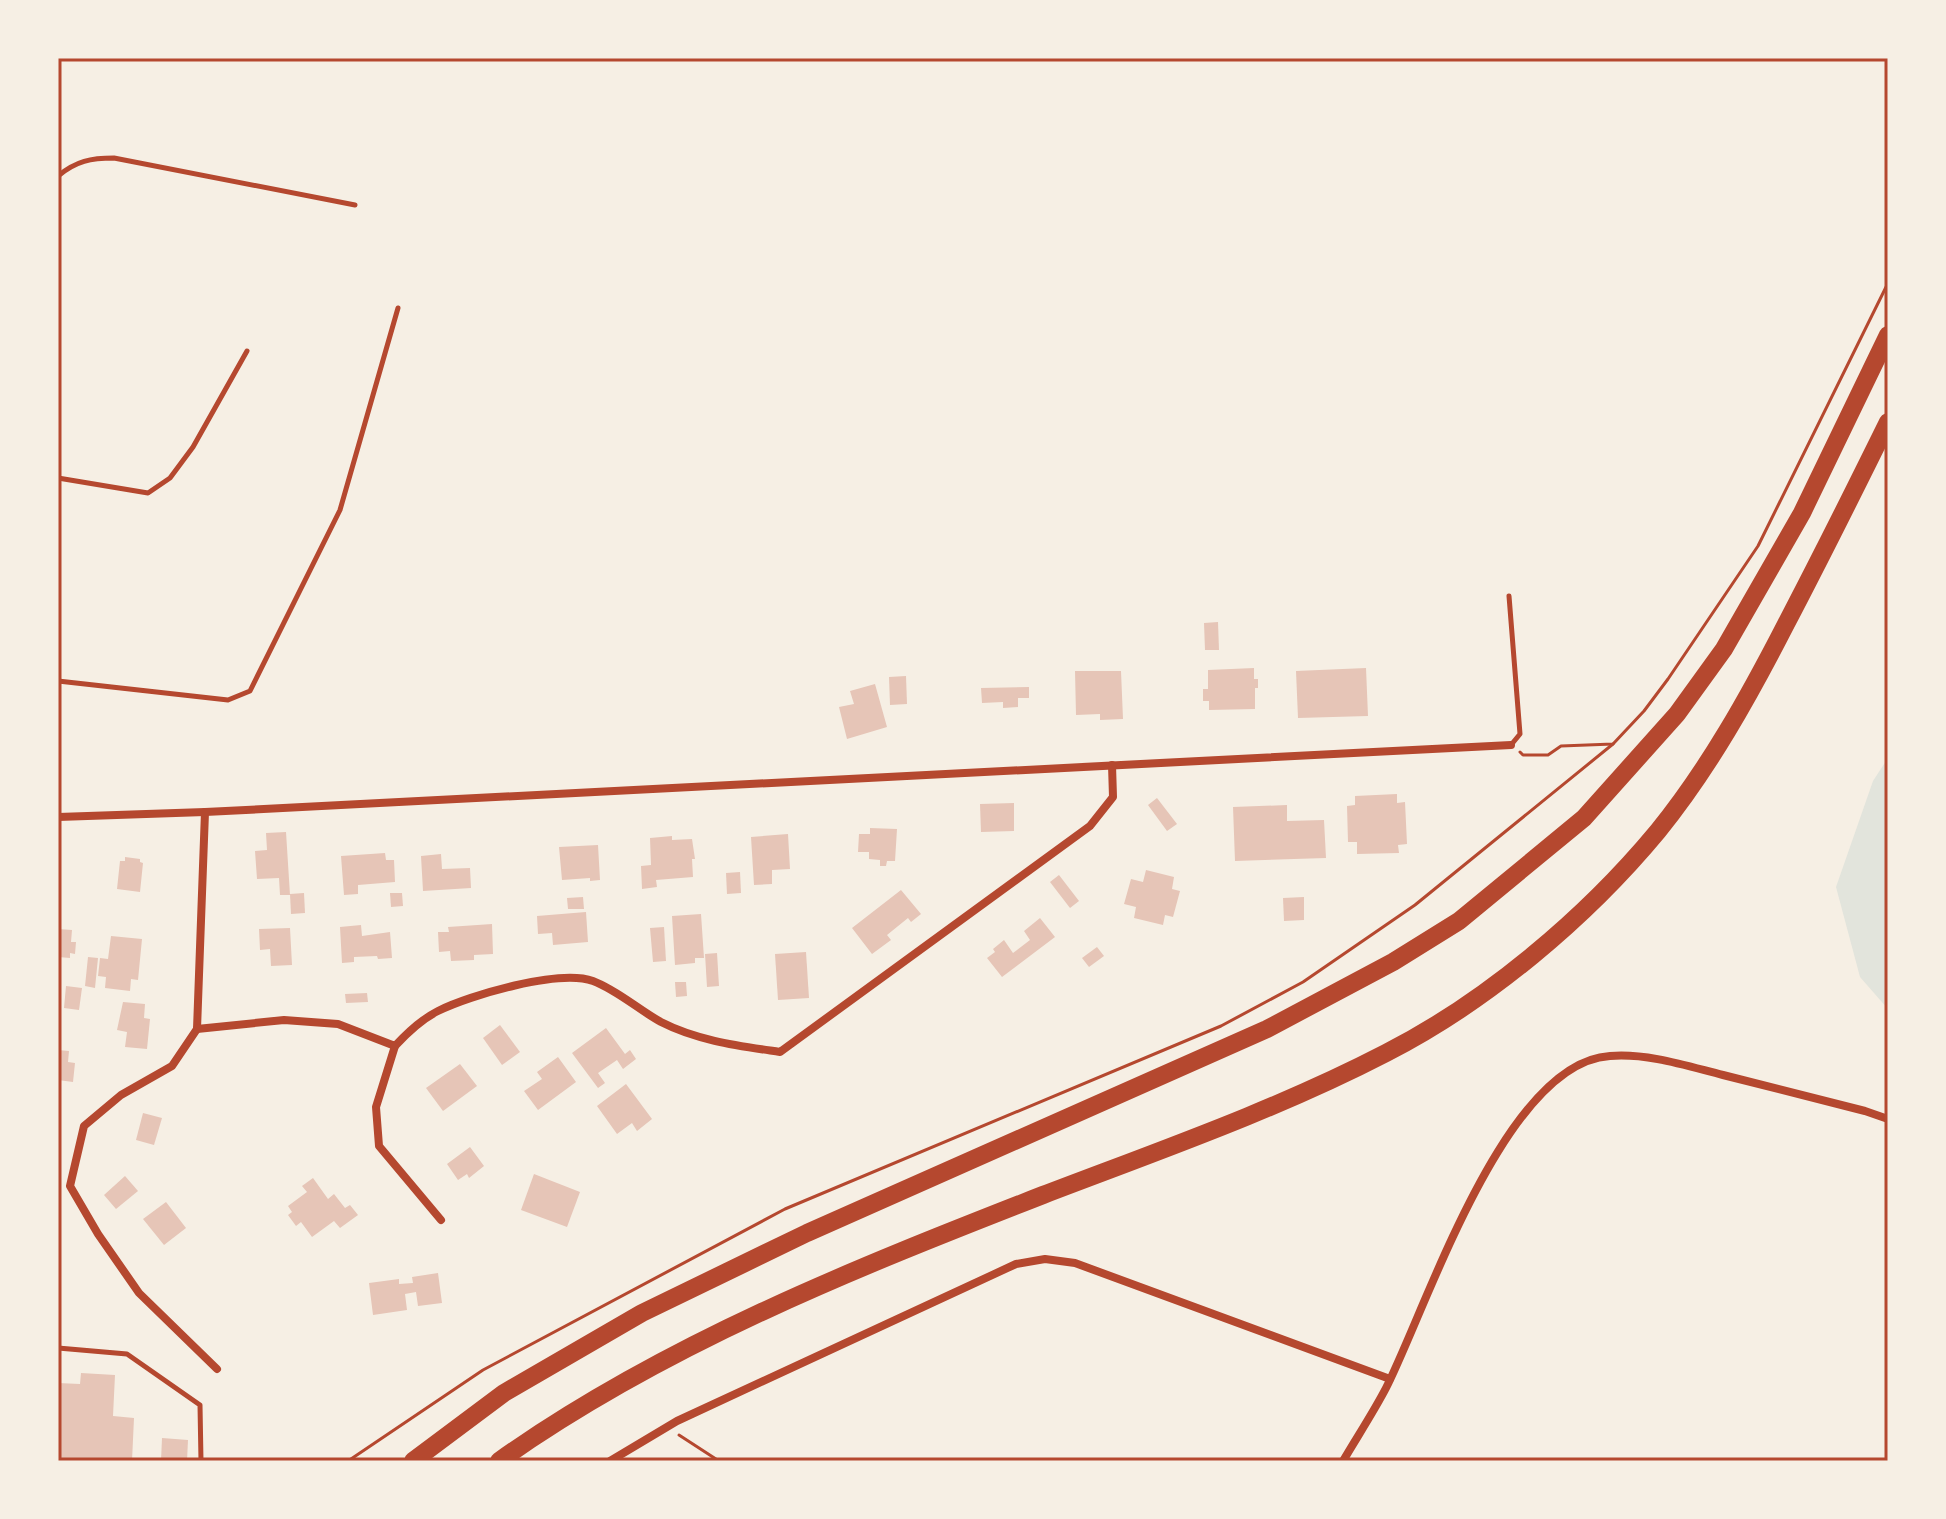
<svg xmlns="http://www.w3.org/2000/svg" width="1946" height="1519" viewBox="0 0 1946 1519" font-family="'Public Sans',sans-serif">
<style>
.green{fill:#e2e4dc}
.building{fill:#e6c5b7}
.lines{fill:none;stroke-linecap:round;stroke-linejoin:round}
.path{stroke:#b5482f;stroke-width:3}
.service{stroke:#b5482f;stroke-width:5}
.minor{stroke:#b5482f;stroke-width:8}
.trunk{stroke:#b5482f;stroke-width:18}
.neatline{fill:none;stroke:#b5482f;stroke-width:3}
</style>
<rect width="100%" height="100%" fill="#f6efe4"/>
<path class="green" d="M1888 758V1009L1860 977 1836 887 1873 781Z"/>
<g class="building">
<path d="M1218 622 1219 650H1205L1204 623Z"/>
<path d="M1254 668V679H1258V688H1255V709L1209 710V701H1203V689H1208V670Z"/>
<path d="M1366 668 1368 716 1298 718 1296 671Z"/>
<path d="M1075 671H1121L1123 719 1100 720V714L1076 715Z"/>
<path d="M906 676 907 704 890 705 889 677Z"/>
<path d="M875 684 887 727 847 739 839 707 854 704 850 691Z"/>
<path d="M1029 687V698H1018V707L1003 708V702L982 703 981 688Z"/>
<path d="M1397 794V803L1405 802 1407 844 1398 845 1399 853 1357 854V842H1348L1347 806 1355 805V796Z"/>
<path d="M1157 798 1177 824 1167 831 1148 805Z"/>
<path d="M1014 803V831L981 832 980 804Z"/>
<path d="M1287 805V821L1324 820 1326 858 1235 861 1233 807Z"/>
<path d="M870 828 897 829 895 861H887L886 866H880V860L869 859V852H858L859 834H870Z"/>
<path d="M286 832 290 895H280L279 878 257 879 255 851 267 850 266 833Z"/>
<path d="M788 834 790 869 772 870V884L754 885 751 837Z"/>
<path d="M672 836V840L692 839 695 859H692L693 877 656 880 657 887 642 889 641 866 651 865 650 838Z"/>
<path d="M598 845 600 880 590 881V878L562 880 559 847Z"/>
<path d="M385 853 386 860H394L395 882 358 885V894L344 895 341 856Z"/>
<path d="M441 854 442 869 470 868 471 888 423 891 421 856Z"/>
<path d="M125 857 140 859V862L143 863 140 892 117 889 120 861H125Z"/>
<path d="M1146 870 1174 877 1172 889 1180 891 1173 917 1165 915 1163 925 1134 918 1136 907 1124 904 1131 879 1143 882Z"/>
<path d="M740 872 741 893 727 894 726 873Z"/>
<path d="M1059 875 1079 901 1070 908 1050 882Z"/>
<path d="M901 890 921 914 911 922 908 918 887 935 891 940 872 954 852 928Z"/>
<path d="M304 893 305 913 291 914 290 894Z"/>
<path d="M390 893H402L403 906 391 907Z"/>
<path d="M583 897 584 909H568L567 898Z"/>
<path d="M1304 897V920L1284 921 1283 898Z"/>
<path d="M586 912 588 942 553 945 552 933 538 934 537 916Z"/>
<path d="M701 914 704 958H695V963L675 965 672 916Z"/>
<path d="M1040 918 1055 937 1002 977 987 958 995 952 993 949 1004 940 1013 953 1030 940 1024 931Z"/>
<path d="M492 924 493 954 474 955V960L451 961 450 951 439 952 438 932H449L448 927Z"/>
<path d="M361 925 362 936 390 932 392 958 378 959 377 956 354 957V962L342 963 340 927Z"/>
<path d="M664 927 666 961 653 962 650 928Z"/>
<path d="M290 928 292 965 271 966 270 949 260 950 259 929Z"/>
<path d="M58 929 72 930 71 942H76L75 954 70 953V958L58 957Z"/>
<path d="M111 936 142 939 138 980 131 979 130 991 105 988 106 977 98 976 100 958 108 959Z"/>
<path d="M1097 947 1104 956 1089 967 1082 958Z"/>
<path d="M806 952 809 998 778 1000 775 954Z"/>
<path d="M717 953 719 986 707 987 705 954Z"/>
<path d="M88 957 98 958 95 988 85 986Z"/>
<path d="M675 982H686L687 996 676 997Z"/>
<path d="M66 986 82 988 79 1010 64 1008Z"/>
<path d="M367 993 368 1002 346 1003 345 994Z"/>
<path d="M123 1002 145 1004 144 1018 150 1019 147 1049 125 1047 127 1032 117 1030Z"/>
<path d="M500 1025 520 1052 502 1065 483 1038Z"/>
<path d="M606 1028 625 1054 630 1050 636 1059 623 1069 617 1060 598 1073 605 1083 598 1088 572 1053Z"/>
<path d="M58 1050 69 1051 68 1062 75 1063 73 1082 58 1080Z"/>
<path d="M558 1057 576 1082 538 1110 524 1091 542 1079 537 1072Z"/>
<path d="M460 1064 477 1086 443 1111 426 1088Z"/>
<path d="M626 1084 652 1119 637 1131 632 1123 617 1134 597 1106Z"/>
<path d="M143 1113 162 1118 154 1145 136 1140Z"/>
<path d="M470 1147 484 1166 469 1178 467 1174 458 1180 447 1164Z"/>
<path d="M534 1174 580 1192 567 1227 521 1210Z"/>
<path d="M125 1176 138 1191 116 1209 104 1195Z"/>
<path d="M313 1178 328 1199 334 1194 345 1208 350 1205 358 1215 340 1228 334 1221 312 1237 301 1222 296 1226 288 1215 292 1212 288 1206 307 1192 302 1186Z"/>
<path d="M166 1202 186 1228 164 1245 143 1219Z"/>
<path d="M438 1273 442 1303 418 1306 416 1292 405 1294 407 1310 373 1315 369 1283 399 1279V1284L413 1283 412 1277Z"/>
<path d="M81 1373 115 1375 113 1416 134 1418 132 1461H58V1383L80 1384Z"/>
<path d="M162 1438 188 1440 187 1461H161Z"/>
</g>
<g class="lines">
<g class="path">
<path d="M1520 752 1523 755H1548L1561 746 1613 744 1644 711 1668 679 1758 546 1888 283"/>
<path d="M679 1435 719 1461"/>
<path d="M348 1461 483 1370 785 1209 1221 1026 1303 982 1415 905 1613 744"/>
</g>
<g class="service">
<path d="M58 176C76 161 91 158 114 158L355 205"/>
<path d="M58 478 148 493 170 478 193 447 247 351"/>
<path d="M1509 596 1520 734 1511 745"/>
<path d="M58 681 228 700 250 691 340 510 398 308"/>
<path d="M58 1348 127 1354 200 1405 201 1461"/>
</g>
<g class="minor">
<path d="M205 812 197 1029 172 1066 121 1095 84 1126 70 1186 98 1234 139 1293 217 1369"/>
<path d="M58 817 205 812 1511 745"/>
<path d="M197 1029 284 1020 338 1024 395 1046C408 1032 422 1019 438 1011 470 995 559 969 593 981 617 990 639 1010 661 1022 698 1041 740 1046 780 1052L1090 826 1113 797 1112 765"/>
<path d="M395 1046 376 1107 379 1146 441 1220"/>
<path d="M610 1461 677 1421 1016 1264 1045 1259 1075 1263 1390 1379"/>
<path d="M1343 1461C1357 1437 1373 1413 1386 1388 1427 1307 1505 1062 1610 1056 1648 1053 1687 1066 1723 1075 1770 1087 1817 1099 1865 1111L1888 1119"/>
</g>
<g class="trunk">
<path d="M413 1461 504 1393 642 1313 807 1233 1267 1029 1393 962 1459 921 1584 818 1677 714 1724 649 1802 513 1888 335"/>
<path d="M499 1461C664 1344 856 1268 1043 1195 1158 1151 1276 1110 1386 1053 1486 1002 1586 918 1658 831 1709 768 1749 696 1786 624 1821 557 1855 489 1888 422"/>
</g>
</g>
<rect width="1946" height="1519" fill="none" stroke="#f6efe4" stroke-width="120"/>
<rect x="60" y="60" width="1826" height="1399" class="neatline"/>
</svg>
